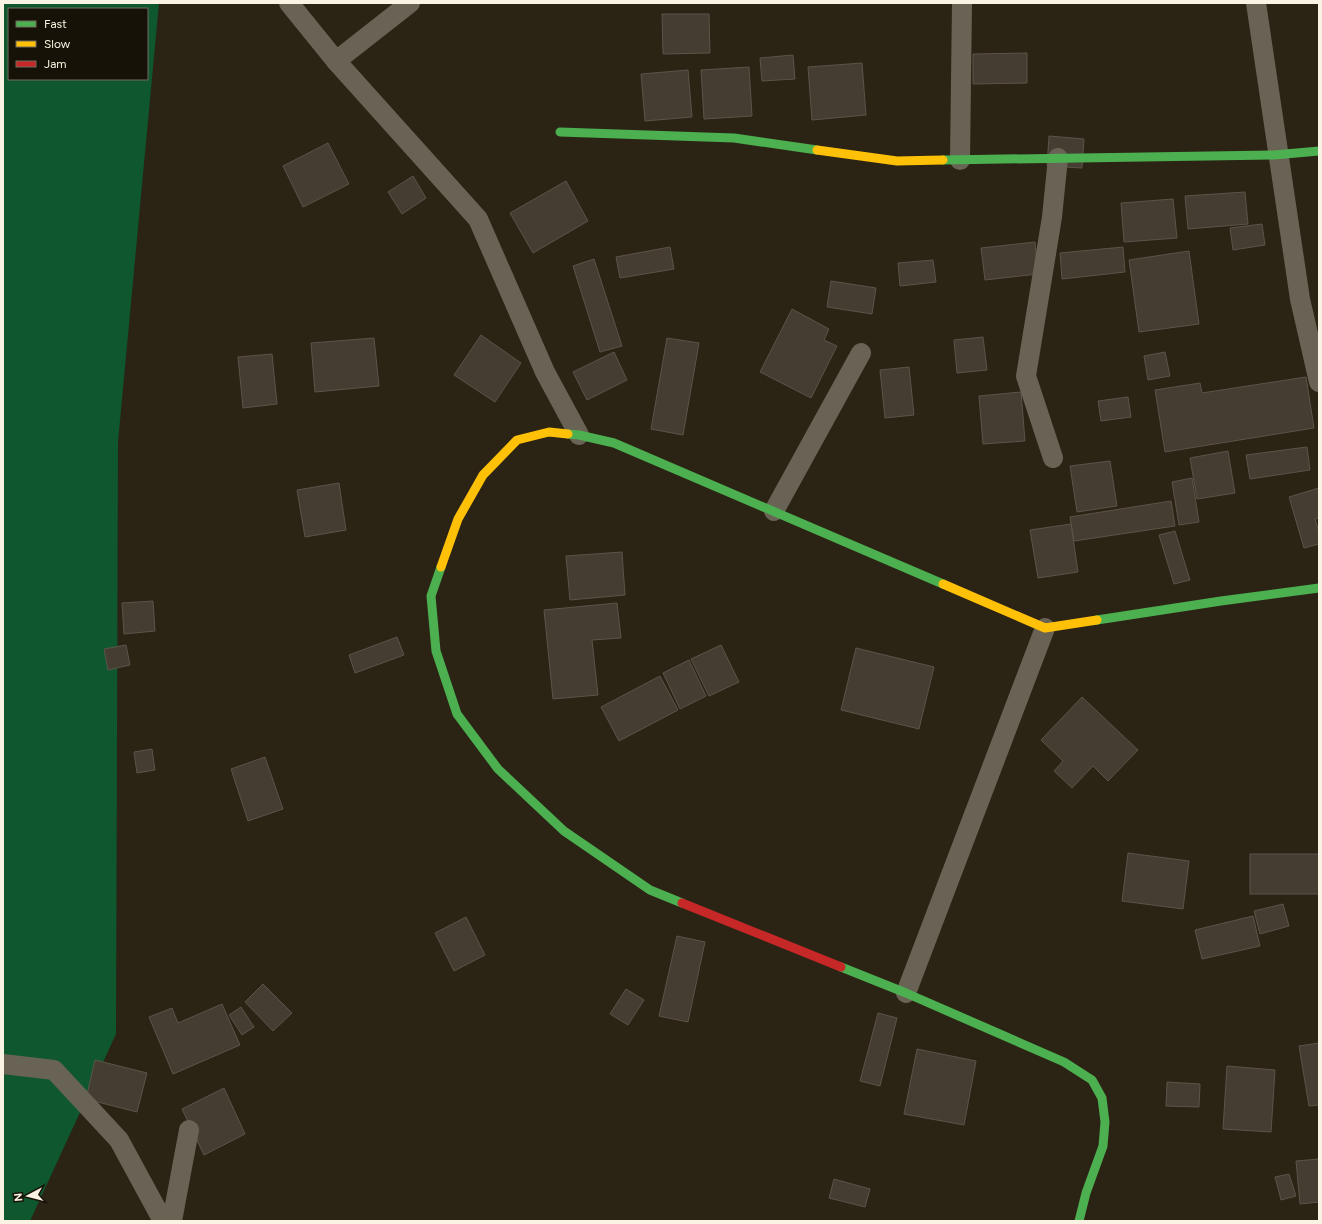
<svg xmlns="http://www.w3.org/2000/svg" width="1322" height="1224" viewBox="0 0 1322 1224" font-family="Figtree,sans-serif">
<style>
.green{fill:#0e572f;fill-rule:evenodd}
.building{fill:#453c32;stroke:#5c534a}
.lines{fill:none;stroke-linecap:round;stroke-linejoin:round}
.street{stroke:#696356;stroke-width:20}
.fast{stroke:#4caf50;stroke-width:9}
.slow{stroke:#ffc107;stroke-width:9}
.jam{stroke:#c62828;stroke-width:9}
</style>
<rect width="100%" height="100%" fill="#2b2415"/>
<path class="green" d="M3 3H159L118 442 116 1034 30 1221H3ZM9 9H147V79H9Z"/>
<g class="building">
<path d="M662 14H709L710 53 663 54Z"/>
<path d="M1027 53V83L973 84V54Z"/>
<path d="M793 55 795 79 762 81 760 58Z"/>
<path d="M862 63 866 115 812 120 808 67Z"/>
<path d="M749 67 752 116 704 119 701 70Z"/>
<path d="M688 70 692 117 645 121 641 74Z"/>
<path d="M1049 136 1084 139 1082 168 1047 166Z"/>
<path d="M328 143 349 184 303 207 283 166Z"/>
<path d="M413 176 426 198 402 214 388 192Z"/>
<path d="M566 181 588 221 533 253 510 213Z"/>
<path d="M1245 192 1248 224 1188 229 1185 196Z"/>
<path d="M1173 199 1177 238 1124 242 1121 203Z"/>
<path d="M1262 224 1265 245 1233 250 1230 228Z"/>
<path d="M1035 242 1038 274 985 280 981 248Z"/>
<path d="M670 247 674 269 620 278 616 257Z"/>
<path d="M1123 247 1125 272 1062 279 1060 253Z"/>
<path d="M1189 251 1199 324 1139 332 1129 260Z"/>
<path d="M594 259 622 346 600 352 573 266Z"/>
<path d="M933 260 936 282 900 286 898 263Z"/>
<path d="M831 281 876 288 872 314 827 307Z"/>
<path d="M792 309 829 329 824 340 837 346 811 398 760 372Z"/>
<path d="M481 335 521 363 495 402 454 375Z"/>
<path d="M983 337 987 370 957 373 954 340Z"/>
<path d="M374 338 379 386 315 392 311 343Z"/>
<path d="M667 338 699 343 683 435 651 429Z"/>
<path d="M614 352 627 380 587 400 573 372Z"/>
<path d="M1165 352 1170 376 1148 380 1144 356Z"/>
<path d="M272 354 277 404 243 408 238 357Z"/>
<path d="M909 367 914 415 885 418 880 370Z"/>
<path d="M1306 377 1314 428 1165 452 1155 390 1200 383 1202 393Z"/>
<path d="M1021 392 1025 441 983 444 979 396Z"/>
<path d="M1128 397 1131 417 1101 421 1098 401Z"/>
<path d="M1307 447 1310 470 1250 479 1246 455Z"/>
<path d="M1228 451 1235 493 1197 499 1190 458Z"/>
<path d="M1110 461 1117 506 1077 512 1070 466Z"/>
<path d="M1192 478 1199 522 1179 525 1172 482Z"/>
<path d="M339 483 346 530 305 537 297 490Z"/>
<path d="M1319 488V518L1315 519 1319 532V544L1304 548 1289 497Z"/>
<path d="M1171 501 1175 526 1074 541 1070 517Z"/>
<path d="M1071 524 1078 572 1038 578 1030 530Z"/>
<path d="M1175 531 1190 580 1174 584 1159 535Z"/>
<path d="M622 552 625 595 570 600 566 556Z"/>
<path d="M153 601 155 631 124 634 122 603Z"/>
<path d="M617 603 621 638 592 640 598 695 553 699 544 610Z"/>
<path d="M397 637 404 655 355 673 349 655Z"/>
<path d="M126 645 130 665 108 670 104 649Z"/>
<path d="M721 645 739 682 709 696 691 659Z"/>
<path d="M856 648 934 667 919 729 841 710Z"/>
<path d="M689 660 706 696 680 709 663 673Z"/>
<path d="M660 676 678 710 619 741 601 707Z"/>
<path d="M1082 697 1138 750 1108 781 1093 766 1072 788 1054 771 1063 761 1041 740Z"/>
<path d="M152 749 155 770 137 773 134 752Z"/>
<path d="M265 757 283 809 248 821 231 769Z"/>
<path d="M1128 853 1189 861 1183 909 1122 901Z"/>
<rect x="1250" y="854" width="69" height="40"/>
<path d="M1283 904 1289 926 1260 934 1254 911Z"/>
<path d="M1253 916 1260 946 1202 959 1195 930Z"/>
<path d="M466 917 485 955 454 971 435 933Z"/>
<path d="M677 936 705 942 688 1022 659 1016Z"/>
<path d="M263 984 292 1013 273 1031 245 1002Z"/>
<path d="M626 989 644 1000 628 1025 610 1014Z"/>
<path d="M222 1004 240 1045 173 1074 149 1017 172 1008 178 1023Z"/>
<path d="M241 1007 254 1027 242 1035 229 1015Z"/>
<path d="M878 1013 897 1018 880 1086 860 1081Z"/>
<path d="M1319 1043V1105L1309 1106 1299 1046Z"/>
<path d="M917 1049 976 1061 964 1125 904 1114Z"/>
<path d="M95 1060 147 1073 137 1112 86 1099Z"/>
<path d="M1227 1066 1275 1070 1271 1132 1223 1129Z"/>
<path d="M1167 1082 1200 1084 1199 1107 1166 1106Z"/>
<path d="M224 1088 245 1134 204 1155 182 1109Z"/>
<path d="M1319 1159V1202L1300 1204 1296 1161Z"/>
<path d="M1289 1174 1296 1196 1281 1200 1275 1177Z"/>
<path d="M834 1179 870 1189 865 1207 829 1198Z"/>
</g>
<g class="lines">
<g class="street">
<path d="M289 3 336 61 478 219 545 372 579 435"/>
<path d="M1256 3 1300 299 1319 382"/>
<path d="M336 61 410 3"/>
<path d="M960 160 962 3"/>
<path d="M1053 458 1026 376 1052 217 1058 158"/>
<path d="M774 511 861 353"/>
<path d="M906 993 1045 628"/>
<path d="M3 1064 54 1070 119 1140 163 1221"/>
<path d="M172 1221 189 1130"/>
</g>
<g class="fast">
<path d="M560 132 734 138 817 150"/>
<path d="M943 160 1274 155 1319 151"/>
<path d="M568 434 579 435 614 443 943 584"/>
<path d="M441 567 431 596 436 651 457 714 498 769 564 831 650 890 682 903"/>
<path d="M1097 620 1221 601 1319 588"/>
<path d="M841 967 906 993 1064 1062 1092 1080 1102 1098 1105 1122 1103 1146 1086 1193 1079 1221"/>
</g>
<g class="slow">
<path d="M817 150 897 161 943 160"/>
<path d="M441 567 458 519 483 475 517 440 549 432 568 434"/>
<path d="M943 584 1045 628 1097 620"/>
</g>
<path class="jam" d="M682 903 841 967"/>
</g>
<rect width="1322" height="1224" fill="none" stroke="#faf3e3" stroke-width="8"/>
<rect x="8" y="8" width="140" height="72" fill="#171207" stroke="#726c5f"/>
<rect x="16" y="21" width="20" height="6" fill="#4caf50" stroke="#726c5f"/>
<text x="44" y="28" font-size="12" fill="#faf3e3">Fast</text>
<rect x="16" y="41" width="20" height="6" fill="#ffc107" stroke="#726c5f"/>
<text x="44" y="48" font-size="12" fill="#faf3e3">Slow</text>
<rect x="16" y="61" width="20" height="6" fill="#c62828" stroke="#726c5f"/>
<text x="44" y="68" font-size="12" fill="#faf3e3">Jam</text>
<g transform="translate(28 1196) rotate(263)" stroke="#171207" stroke-width="3" paint-order="stroke">
<path d="M0-3L7 15L0 10L-7 15Z" fill="#faf3e3"/>
<text y="-6" font-size="11" font-weight="bold" text-anchor="middle" fill="#faf3e3">N</text>
</g>
</svg>
